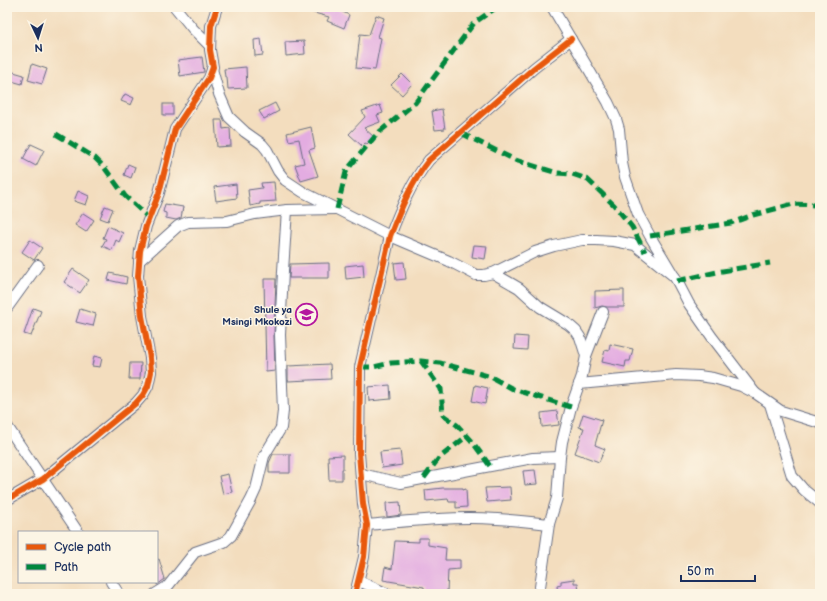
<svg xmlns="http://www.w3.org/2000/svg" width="827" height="601" viewBox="0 0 827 601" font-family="'Balsamiq Sans',sans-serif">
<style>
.building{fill:#e3ace1}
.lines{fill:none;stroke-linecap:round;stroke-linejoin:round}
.minor-casing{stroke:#676c80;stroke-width:12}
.minor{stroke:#fff;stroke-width:10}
.quiet{stroke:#00873e;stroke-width:5;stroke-dasharray:10 5;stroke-linecap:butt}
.cycleway-casing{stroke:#fcf5e5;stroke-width:8}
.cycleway{stroke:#e8590c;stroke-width:6}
.labels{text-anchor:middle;stroke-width:3;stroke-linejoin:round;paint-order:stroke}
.poi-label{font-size:10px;font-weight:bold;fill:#1b2f5e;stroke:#fcf5e5;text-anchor:end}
</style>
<rect width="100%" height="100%" fill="#fcf5e5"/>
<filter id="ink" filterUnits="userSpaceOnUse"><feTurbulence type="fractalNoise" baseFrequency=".025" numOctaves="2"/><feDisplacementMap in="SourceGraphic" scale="8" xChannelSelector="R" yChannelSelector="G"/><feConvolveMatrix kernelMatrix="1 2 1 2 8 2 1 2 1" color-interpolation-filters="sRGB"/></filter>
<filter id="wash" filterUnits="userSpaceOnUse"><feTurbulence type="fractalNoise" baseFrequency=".012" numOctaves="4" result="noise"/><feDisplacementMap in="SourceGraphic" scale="16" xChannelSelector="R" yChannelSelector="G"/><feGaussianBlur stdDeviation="0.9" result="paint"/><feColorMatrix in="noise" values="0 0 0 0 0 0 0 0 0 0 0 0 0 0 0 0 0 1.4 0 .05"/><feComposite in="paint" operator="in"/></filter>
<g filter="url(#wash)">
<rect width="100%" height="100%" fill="#f3ddbe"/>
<g id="blocks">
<g class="building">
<path d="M303 7H333L349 15 344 28 327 21 329 17 303 10Z"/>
<path d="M376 15 384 18 378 37 381 38 375 70 356 68 360 34 369 35Z"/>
<path d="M261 39 263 55 255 56 254 40Z"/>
<path d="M304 41 305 54 286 56 285 42Z"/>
<path d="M202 57 204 72 180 76 178 60Z"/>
<path d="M32 64 47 69 42 84 28 80Z"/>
<path d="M246 67 247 88 228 89 227 77H225L224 69Z"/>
<path d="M10 71 24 75 22 84 8 80Z"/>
<path d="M402 74 412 84 402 95 391 85Z"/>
<path d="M125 94 134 98 131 105 121 101Z"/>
<path d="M275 103 279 111 264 119 259 111Z"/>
<rect x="163" y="104" width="10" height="11"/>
<path d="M380 105 383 113 377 115 380 122 364 128 374 137 367 144 365 143 362 146 349 134 365 117 362 111Z"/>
<path d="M442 109 445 129 435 130 432 111Z"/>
<path d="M215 120H222L223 129 230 128 231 146 217 147Z"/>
<path d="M311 127 315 148 309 150 318 176 301 181 295 165 304 163 299 139 289 141 287 133Z"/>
<path d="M31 144 44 150 36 166 23 159Z"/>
<path d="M128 164 135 167 131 178 124 175Z"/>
<path d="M274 182 276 201 260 202V204L250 206 248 190 262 188 261 183Z"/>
<path d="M236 184 237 198 216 201 214 187Z"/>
<path d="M78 191 89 196 86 205 74 201Z"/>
<path d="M165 204 183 207 181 218 176 220 166 218V213L163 212Z"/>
<path d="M105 206 113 209 108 221 100 218Z"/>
<path d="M83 213 94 220 86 232 75 225Z"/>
<path d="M108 226 123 233 119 242 116 240 112 250 102 246 106 239 103 238Z"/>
<path d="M30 240 42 248 34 260 22 252Z"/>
<path d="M474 245 487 246 485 259 472 257Z"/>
<path d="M404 262 406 279 396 280 394 263Z"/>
<path d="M329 263V278H289L290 264Z"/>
<path d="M363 264 364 277 346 279 345 266Z"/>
<path d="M73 269 89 280 80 293 64 282Z"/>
<path d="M110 273 127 277 126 284 108 280Z"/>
<path d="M264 279H276L274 335 275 371 266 372Z"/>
<path d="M624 290V307H607L602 306 595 308V291Z"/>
<path d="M33 308 41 311 31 336 24 334Z"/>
<path d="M80 309 96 314 93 326 76 322Z"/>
<path d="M515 336 528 337 527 350 514 349Z"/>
<path d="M610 344 633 349 630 361H626L625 367 602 362 605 350 609 351Z"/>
<path d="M94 356 102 358 100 367 92 366Z"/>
<path d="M130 363H141L140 379H129Z"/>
<path d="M330 364 331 379 288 381V366Z"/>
<path d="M390 385 391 399 369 401 368 387Z"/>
<path d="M475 385 488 388 485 404 472 401Z"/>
<path d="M557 411 559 425 542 427 541 413Z"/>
<path d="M583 414 602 420 595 445 605 449 599 462 575 453 584 428 579 427Z"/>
<path d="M400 450 402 465 382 468 380 452Z"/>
<path d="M273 454H290V473H269V463Z"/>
<path d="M343 455V469H342V480H329L328 456Z"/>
<path d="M535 470 537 484 525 485 523 471Z"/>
<path d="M228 474 232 492 223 494 219 476Z"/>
<path d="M510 487 511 500 487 502 485 488Z"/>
<path d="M443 488H463V490L466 489 467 507 456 508V502H449L448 499 426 501 425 490Z"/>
<path d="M400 502 401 515 387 517 386 503Z"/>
<path d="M419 538H428V545L446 548 445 560H460V569L448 570 447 592H442V594H433V591H424V587L383 580 385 567 392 569 395 541 419 542Z"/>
<path d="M159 559 165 579 157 585V560Z"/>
<path d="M574 579V583H578L579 594H558L557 586 561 585V581Z"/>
</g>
</g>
</g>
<g filter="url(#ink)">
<use href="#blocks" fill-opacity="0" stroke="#676c80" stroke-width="1"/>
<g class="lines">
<defs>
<g id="minor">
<path d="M175 7 193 29 210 46"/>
<path d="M552 7 608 102 616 119 619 129 622 163 625 177 638 214 650 236 677 281 689 304 712 337 755 393"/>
<path d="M212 69 219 94 229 117 245 132 262 144 267 150 278 171 285 180 303 192 390 236 449 261 476 275H484L493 273 535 252 554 246 582 240H596L614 241 635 245 675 277"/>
<path d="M139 261 178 226 188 222 227 221 255 214 287 210 335 209"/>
<path d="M493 273 519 288 540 307 568 324 576 331 580 337 586 356"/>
<path d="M7 308 38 265"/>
<path d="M579 384 676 375 699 376 713 378 741 386 755 393 781 411 820 423"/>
<path d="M770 404 792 476 804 490 820 503"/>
<path d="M7 426 78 532"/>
<path d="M361 474 401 483 533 458 560 457"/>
<path d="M7 500 43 479 136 403 143 395 148 386 151 372 150 358 142 316 138 276 140 251 146 226 159 193 175 129 209 78 213 67 210 50 211 26 217 7"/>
<path d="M367 525C410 521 454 516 497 519 514 520 532 522 549 524"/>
<path d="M359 581 388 594"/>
<path d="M111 582 119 594"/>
<path d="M155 594 168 586 195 552 224 542 231 536 251 500 256 489 264 456 281 428 283 411 280 335 283 271 287 210"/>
<path d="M355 594 364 557 367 525 363 504 359 453 360 367 390 236C400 210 412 181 429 160L534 68 571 39"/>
<path d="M539 594 549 524 557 498 560 457 562 442 571 407 582 376 586 356 603 312"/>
</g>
</defs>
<use href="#minor" class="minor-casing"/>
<use href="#minor" class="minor"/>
<g class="quiet">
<path d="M461 133 515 160 557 173 572 174 587 179 614 205 632 227 645 252"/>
<path d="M56 134 95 158 104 167 125 196 149 218"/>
<path d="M337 209 346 172 351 165 378 133 415 103 474 23 497 7"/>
<path d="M650 236 731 223 753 215 793 204 815 205 820 203"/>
<path d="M677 281 717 272 770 263"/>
<path d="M421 361 441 389 443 415 457 425 471 440 490 466"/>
<path d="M360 367H373L391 363 421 361 440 363 474 372 491 377 513 389 571 407"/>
<path d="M424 478 439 458 467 436"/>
</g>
<defs>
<g id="cycleway">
<path d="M7 500 43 479 136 403 143 395 148 386 151 372 150 358 142 316 138 276 140 251 146 226 159 193 175 129 209 78 213 67 210 50 211 26 217 7"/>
<path d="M355 594 364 557 367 525 363 504 359 453 360 367 390 236C400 210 412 181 429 160L534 68 571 39"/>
</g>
</defs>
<use href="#cycleway" class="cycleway-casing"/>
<use href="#cycleway" class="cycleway"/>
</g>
</g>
<defs>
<symbol id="school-ring" viewBox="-11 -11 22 22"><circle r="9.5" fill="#fcf5e5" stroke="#b5179e" stroke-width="1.5"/><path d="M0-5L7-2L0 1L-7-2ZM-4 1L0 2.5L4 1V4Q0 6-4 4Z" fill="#b5179e"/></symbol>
</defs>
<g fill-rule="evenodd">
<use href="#school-ring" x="294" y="302" width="25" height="25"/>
</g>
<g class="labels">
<g class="poi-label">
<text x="292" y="313">Shule ya<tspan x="292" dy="12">Msingi Mkokozi</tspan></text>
</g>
</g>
<rect width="827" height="601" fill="none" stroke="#fcf5e5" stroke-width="24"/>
<rect x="18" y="531" width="140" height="52" fill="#fcf5e5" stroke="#a2a6af"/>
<rect x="26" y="544" width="20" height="6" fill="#e8590c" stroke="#a2a6af"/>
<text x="54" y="551" font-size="12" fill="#1b2f5e">Cycle path</text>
<rect x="26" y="564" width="20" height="6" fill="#00873e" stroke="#a2a6af"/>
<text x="54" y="571" font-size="12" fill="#1b2f5e">Path</text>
<g transform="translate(38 38) rotate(176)" stroke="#fcf5e5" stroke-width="3" paint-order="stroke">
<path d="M0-3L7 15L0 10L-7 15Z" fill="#1b2f5e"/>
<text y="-6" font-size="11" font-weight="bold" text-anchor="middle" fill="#1b2f5e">N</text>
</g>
<path d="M681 575v6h74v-6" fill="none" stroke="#1b2f5e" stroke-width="2"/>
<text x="687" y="575" font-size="12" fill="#1b2f5e" stroke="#fcf5e5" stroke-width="3" paint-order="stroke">50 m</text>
</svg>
